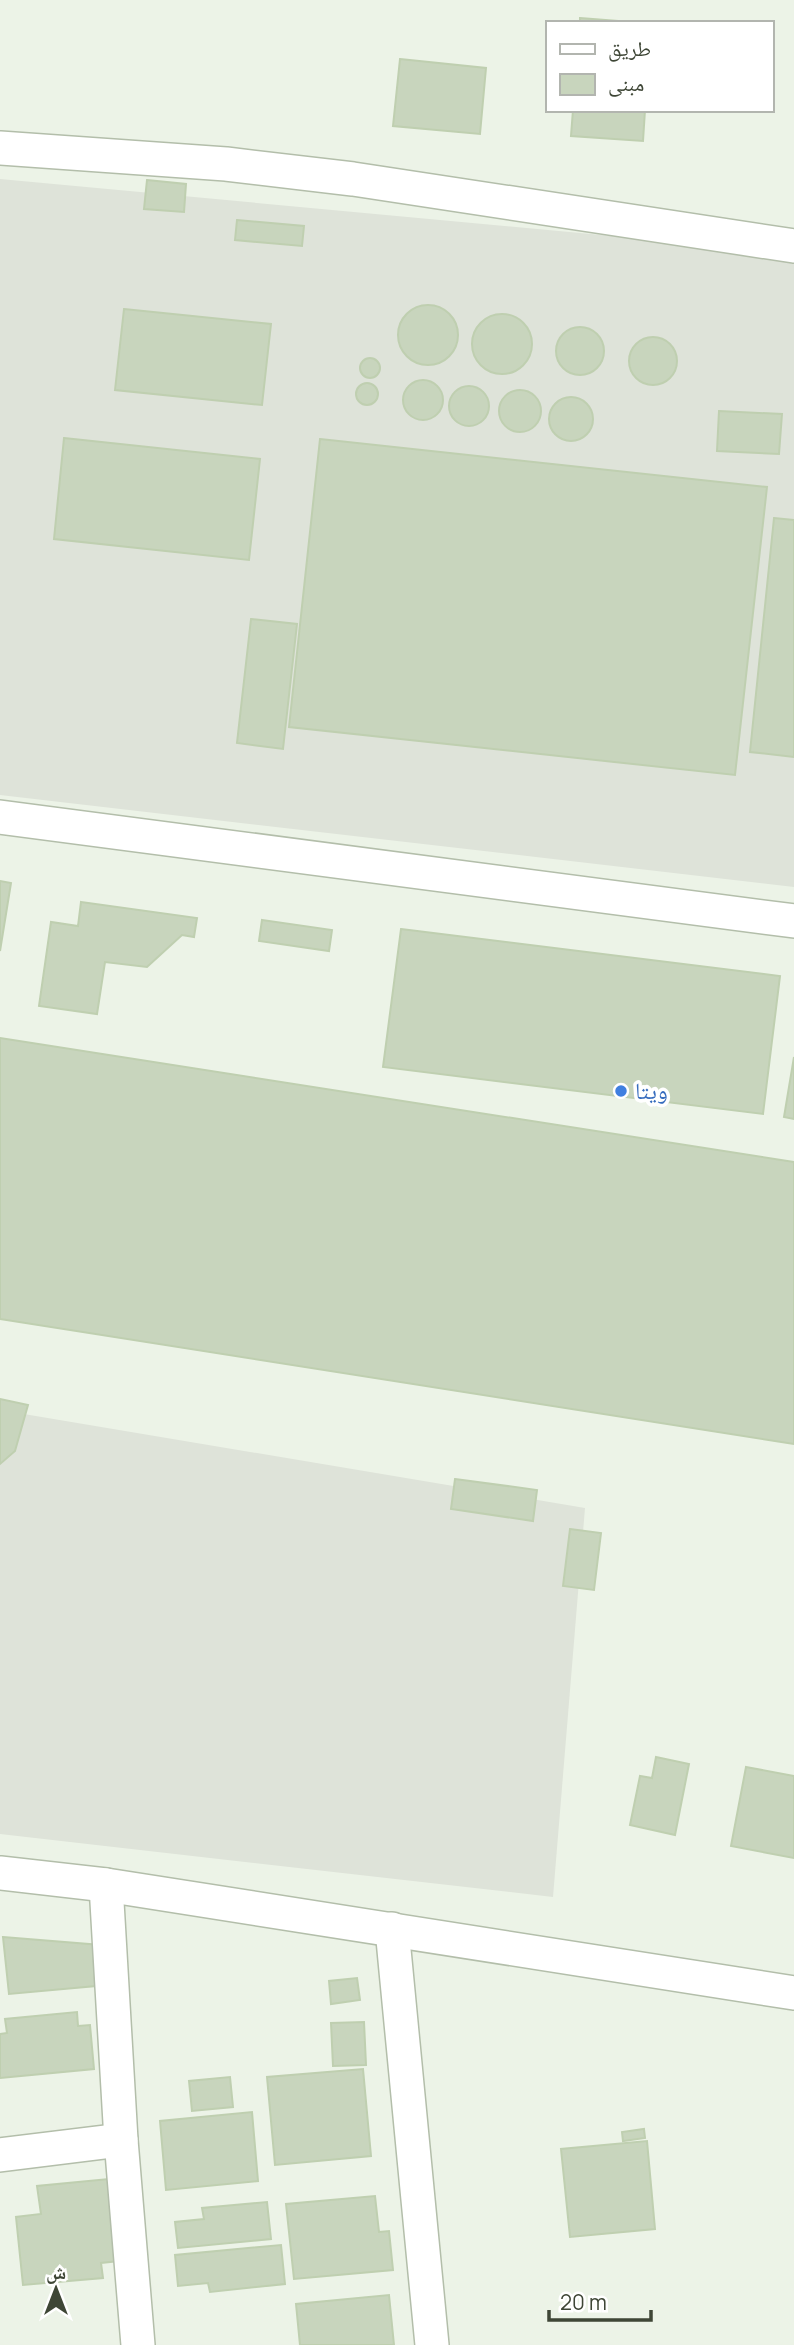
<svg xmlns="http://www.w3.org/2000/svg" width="794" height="2345" viewBox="0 0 794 2345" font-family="Manrope,'Noto Naskh Arabic',sans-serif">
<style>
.industrial{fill:#dee3d9}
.building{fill:#c8d5bd;stroke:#bfcfb0;stroke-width:2}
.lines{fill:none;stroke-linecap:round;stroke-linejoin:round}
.minor-casing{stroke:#b3beaa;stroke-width:36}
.minor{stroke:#fff;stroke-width:33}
.shop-dot{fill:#3f7fe0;stroke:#fff;stroke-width:2.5}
.labels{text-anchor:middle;stroke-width:7;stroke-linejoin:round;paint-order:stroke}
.shop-label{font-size:23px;fill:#366cbe;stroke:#fff;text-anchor:start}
</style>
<rect width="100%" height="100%" fill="#ecf3e7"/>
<g class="industrial">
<path d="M0 179 794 253V887L0 795Z"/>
<path d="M0 1410 585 1508 553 1897 0 1834Z"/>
</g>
<g class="building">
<path d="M580 18 644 23H580Z"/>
<path d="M400 59 486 68 480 134 393 126Z"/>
<path d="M573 110H645L643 141 571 136Z"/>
<path d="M147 180 186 184 184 212 144 209Z"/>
<path d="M237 220 304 226 302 246 235 240Z"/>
<circle cx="428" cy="335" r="30"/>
<path d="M124 309 271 324 262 405 115 390Z"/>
<circle cx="502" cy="344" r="30"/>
<circle cx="580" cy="351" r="24"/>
<circle cx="653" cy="361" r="24"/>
<circle cx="370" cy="368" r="10"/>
<circle cx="423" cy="400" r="20"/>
<circle cx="367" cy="394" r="11"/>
<circle cx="469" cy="406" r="20"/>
<circle cx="520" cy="411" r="21"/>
<circle cx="571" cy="419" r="22"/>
<path d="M719 411 782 414 779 454 717 451Z"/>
<path d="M64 438 260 459 249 560 54 539Z"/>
<path d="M320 439 767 487 735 775 289 727Z"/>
<path d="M774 518 794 520V757L750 752Z"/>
<path d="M251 619 297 624 283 749 237 743Z"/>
<path d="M0 881 11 883 0 951Z"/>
<path d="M81 902 197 918 194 937 182 935 147 967 105 962 97 1014 39 1006 51 922 78 926Z"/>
<path d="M262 920 332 930 329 951 259 941Z"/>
<path d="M401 929 780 976 763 1114 383 1067Z"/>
<path d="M0 1038 794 1162V1444L0 1319Z"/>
<path d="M794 1057V1119L784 1117Z"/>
<path d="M0 1399 28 1405 15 1451 0 1464Z"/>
<path d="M455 1479 537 1490 533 1521 451 1509Z"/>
<path d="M570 1529 601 1533 594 1590 563 1586Z"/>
<path d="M656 1757 689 1764 675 1835 630 1825 640 1776 652 1778Z"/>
<path d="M746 1767 794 1776V1858L731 1846Z"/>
<path d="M3 1937 101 1945 107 1985 9 1994Z"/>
<path d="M357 1978 360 2000 331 2004 329 1981Z"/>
<path d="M77 2012 78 2026 90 2025 94 2069 0 2078V2034L7 2033 5 2019Z"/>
<path d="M364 2022 366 2065 333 2066 331 2023Z"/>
<path d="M363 2069 371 2156 275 2165 267 2077Z"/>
<path d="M230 2077 233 2107 192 2111 189 2081Z"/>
<path d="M252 2112 258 2181 166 2190 160 2121Z"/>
<path d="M644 2129 645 2138 623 2141 622 2132Z"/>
<path d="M647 2141 655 2229 570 2237 561 2149Z"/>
<path d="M119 2178 128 2260 101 2263 103 2278 23 2285 16 2217 41 2214 37 2186Z"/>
<path d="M375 2196 379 2232 389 2231 393 2270 294 2279 286 2204Z"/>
<path d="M267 2202 271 2239 178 2248 175 2222 204 2219 202 2208Z"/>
<path d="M281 2245 285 2284 210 2292 208 2283 178 2286 175 2255Z"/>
<path d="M389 2295 394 2345H300L296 2304Z"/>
</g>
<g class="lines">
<defs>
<g id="minor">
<path d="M0 148 226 164 353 179 794 246"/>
<path d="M0 817 794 921"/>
<path d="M0 1873 106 1885 794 1993"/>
<path d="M106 1885 121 2140 138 2345"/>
<path d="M392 1929 432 2345"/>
<path d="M0 2155 121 2140"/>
</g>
</defs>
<use href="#minor" class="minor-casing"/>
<use href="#minor" class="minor"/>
</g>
<circle class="shop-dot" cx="621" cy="1091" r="7"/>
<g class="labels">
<g class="shop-label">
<text x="635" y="1099">ويتا</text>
</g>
</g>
<rect x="546" y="21" width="228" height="91" fill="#ffffff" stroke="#b2b5af" stroke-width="2"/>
<rect x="560" y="44" width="35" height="10" fill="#ffffff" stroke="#b2b5af" stroke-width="2"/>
<text x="608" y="56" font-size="21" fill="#3e4636">طريق</text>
<rect x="560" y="74" width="35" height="21" fill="#c8d5bd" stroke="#b2b5af" stroke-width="2"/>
<text x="608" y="91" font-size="21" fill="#3e4636">مبنى</text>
<g transform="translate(56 2289)" stroke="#ffffff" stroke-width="5" paint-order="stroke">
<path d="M0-5L12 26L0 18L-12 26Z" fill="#3e4636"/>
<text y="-10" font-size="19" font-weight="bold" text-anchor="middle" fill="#3e4636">ش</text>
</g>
<path d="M549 2310v10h102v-10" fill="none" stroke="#3e4636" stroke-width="3.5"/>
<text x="560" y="2310" font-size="21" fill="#3e4636" stroke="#ffffff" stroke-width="5" paint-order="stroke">20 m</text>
</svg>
